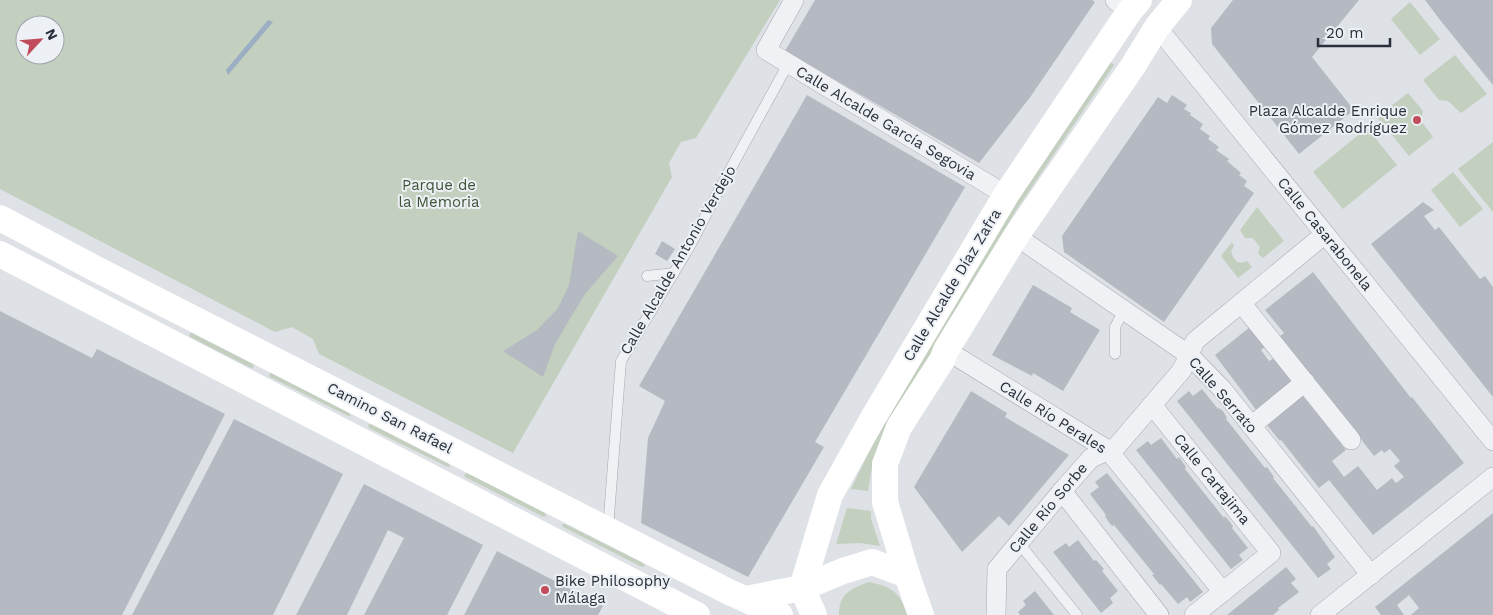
<svg xmlns="http://www.w3.org/2000/svg" width="1493" height="615" viewBox="0 0 1493 615" font-family="'Work Sans',sans-serif">
<style>
.green{fill:#c3cfbf;fill-rule:evenodd}
.water{fill:#9baec3}
.building{fill:#b5bac2}
.lines{fill:none;stroke-linecap:round;stroke-linejoin:round}
.lane-casing{stroke:#a4a8af;stroke-width:11}
.street-casing{stroke:#a4a8af;stroke-width:20}
.lane{stroke:#f0f1f5;stroke-width:10}
.street{stroke:#f0f1f5;stroke-width:19}
.secondary{stroke:#fff;stroke-width:26}
.poi-dot{fill:#c14d5c;stroke:#edf0f4;stroke-width:2}
.labels{text-anchor:middle;stroke-width:4;stroke-linejoin:round;paint-order:stroke}
.poi-label{font-size:15px;fill:#282f3b;stroke:#edf0f4;text-anchor:end}
.street-label{font-size:15px;fill:#282f3b;stroke:#edf0f4}
.park-label{font-size:15px;fill:#3c5537;stroke:#edf0f4}
</style>
<rect width="100%" height="100%" fill="#dee1e6"/>
<g class="green">
<path d="M0 0H780L696 138 681 142 669 163 672 177 513 453 319 354 313 339 292 327 275 332 0 189ZM25 25H55V55H25Z"/>
<path d="M1410 2 1440 39 1420 55 1391 19Z"/>
<path d="M1455 55 1487 94 1461 113 1448 101 1439 100 1423 80Z"/>
<path d="M1110 62 1114 65 1015 212 886 431 873 460 868 491 851 489 881 427 1010 208Z"/>
<path d="M1408 93 1423 111 1421 121 1433 137 1409 156 1377 117Z"/>
<path d="M1367 128 1397 165 1343 209 1313 172Z"/>
<path d="M1493 142V212L1458 169Z"/>
<path d="M1453 172 1483 209 1460 227 1431 190Z"/>
<path d="M1257 207 1284 241 1263 258 1258 254 1260 247 1253 238H1245L1240 230Z"/>
<path d="M1232 242 1234 246 1231 251C1233 259 1238 266 1247 261L1252 267 1238 278 1221 256Z"/>
<path d="M192 333 253 364 254 367 251 368 190 337 189 334Z"/>
<path d="M272 373 349 413 351 416H348L270 377 269 374Z"/>
<path d="M371 424 449 464 450 467H448L369 428 368 425Z"/>
<path d="M467 473 545 513 546 516 544 517 465 477 464 475Z"/>
<path d="M847 508 871 511V519L880 546 860 543 836 544Z"/>
<path d="M562 524H565L643 563 645 566 642 567 563 527Z"/>
<path d="M869 582C893 587 899 592 908 615H839C839 593 851 589 869 582Z"/>
</g>
<path class="water" d="M268 20 273 22 228 75 226 70Z"/>
<g class="building">
<path d="M815 0H1092L1095 2 1031 96 979 163 785 51Z"/>
<path d="M1233 0H1359L1312 57 1354 110 1299 154 1212 44 1211 28Z"/>
<path d="M1425 0H1493V85L1440 20Z"/>
<path d="M807 95 965 187 815 442 824 447 748 577 641 523 648 438 665 401 639 386Z"/>
<path d="M1172 95 1187 105 1184 109 1191 113 1190 115 1203 124 1200 129 1210 136 1208 139 1219 147 1216 150 1229 159 1227 161 1241 173 1239 175 1247 181 1244 186 1254 193 1164 322 1064 252 1062 236 1158 97 1167 103Z"/>
<path d="M1423 202 1434 210 1424 216 1435 230 1439 227 1480 279 1485 276 1493 287V397L1371 244Z"/>
<path d="M578 231 618 256 585 294 571 317 555 344 543 377 503 351 537 330 558 308 569 285Z"/>
<path d="M662 241 675 249 667 261 655 254Z"/>
<path d="M1313 272 1411 398 1412 397 1464 463 1373 535 1329 480 1319 488 1281 440 1280 441 1267 425 1303 396 1346 450 1332 461 1344 477 1358 466 1377 490 1392 478 1396 483 1404 477 1394 466 1400 461 1390 449 1384 453 1382 450 1374 456 1280 336 1284 333 1265 310Z"/>
<path d="M1033 285 1072 308 1070 312 1100 330 1063 391 1033 373 1032 376 992 355Z"/>
<path d="M0 311 92 358 97 349 225 414 122 615H0Z"/>
<path d="M1250 327 1265 347 1261 350 1269 361 1274 358 1293 382 1257 411 1215 355Z"/>
<path d="M1202 389 1218 409 1219 408 1223 411 1227 418 1226 419 1265 468 1267 467 1274 477 1273 478 1312 527 1313 526 1335 557 1327 564 1331 569 1318 578 1177 401 1189 391 1193 396Z"/>
<path d="M971 391 1007 413 1005 417 1069 455 1009 526 999 516 962 552 914 487Z"/>
<path d="M234 419 343 474 273 615H132Z"/>
<path d="M1161 438 1177 459 1179 457 1186 467 1185 469 1224 518 1225 516 1233 526 1232 528 1248 548 1239 555 1243 560 1231 569 1136 450 1148 441 1151 445Z"/>
<path d="M1107 473 1203 592 1190 602 1187 597 1178 604 1161 584 1160 585 1152 575 1154 574 1114 525 1112 526 1108 521 1105 516 1106 515 1090 494 1099 487 1095 482Z"/>
<path d="M364 484 483 545 447 615H364L404 538 388 530 347 615H296Z"/>
<path d="M1493 513V615H1411L1419 608 1409 595 1397 605 1404 615H1381L1375 607Z"/>
<path d="M1078 540 1094 561 1096 560 1104 569 1102 571 1118 591 1110 598 1113 603 1101 613 1053 552 1066 543 1069 547Z"/>
<path d="M497 551 603 606 598 615H464Z"/>
<path d="M1286 567 1296 579 1291 583 1299 592 1278 608 1279 610 1273 615H1227Z"/>
<path d="M1035 591 1054 615H1020L1018 612 1026 605 1023 601Z"/>
</g>
<g class="lines">
<defs>
<g id="lane">
<path d="M647 276 674 273"/>
<path d="M1115 354V327L1124 310"/>
<path d="M608 529 621 361 690 246 719 190 788 64"/>
<path d="M1018 542 1077 615"/>
</g>
<g id="street">
<path d="M794 0 766 50 1006 195"/>
<path d="M1115 0 1129 12"/>
<path d="M1157 27 1493 441"/>
<path d="M1016 236 1189 355 1222 389 1371 575"/>
<path d="M1242 304 1351 440"/>
<path d="M946 350 1108 450 1223 592"/>
<path d="M1152 405 1271 553 1194 615"/>
<path d="M1251 426 1305 382"/>
<path d="M1062 491 1159 615"/>
<path d="M996 615 997 569 1062 491 1091 458 1116 447 1182 370 1195 341 1325 234"/>
<path d="M1320 615 1493 477"/>
</g>
</defs>
<use href="#lane" class="lane-casing"/>
<use href="#street" class="street-casing"/>
<use href="#lane" class="lane"/>
<use href="#street" class="street"/>
<g class="secondary">
<path d="M0 218 96 269 729 592 780 615"/>
<path d="M0 254 697 615"/>
<path d="M802 588 830 495 873 418 1006 195 1129 12 1139 0"/>
<path d="M802 588 814 615"/>
<path d="M746 599 802 588 843 571 872 562 907 575"/>
<path d="M921 615 907 575 885 502V464L899 427 942 360 946 350 1016 236 1133 66 1157 27 1179 0"/>
</g>
</g>
<g class="poi-dot">
<circle cx="1417" cy="120" r="5"/>
<circle cx="545" cy="590" r="5"/>
</g>
<g class="labels">
<g class="poi-label">
<text x="1407" y="116">Plaza Alcalde Enrique<tspan x="1407" dy="17">Gómez Rodríguez</tspan></text>
<text x="555" y="586" text-anchor="start">Bike Philosophy<tspan x="555" dy="17">Málaga</tspan></text>
</g>
<g class="street-label">
<text transform="translate(886 123) rotate(31)" y="5">Calle Alcalde García Segovia</text>
<text transform="translate(1325 234) rotate(51)" y="5">Calle Casarabonela</text>
<text transform="translate(678 260) rotate(-60)" y="5">Calle Alcalde Antonio Verdejo</text>
<text transform="translate(952 285) rotate(-59)" y="5">Calle Alcalde Díaz Zafra</text>
<text transform="translate(1223 395) rotate(49)" y="5">Calle Serrato</text>
<text transform="translate(1053 417) rotate(32)" y="5">Calle Río Perales</text>
<text transform="translate(390 418) rotate(27)" y="5">Camino San Rafael</text>
<text transform="translate(1212 479) rotate(51)" y="5">Calle Cartajima</text>
<text transform="translate(1048 508) rotate(-50)" y="5">Calle Río Sorbe</text>
</g>
<g class="park-label">
<text x="439" y="190">Parque de<tspan x="439" dy="17">la Memoria</tspan></text>
</g>
</g>
<g transform="translate(40 40) rotate(64)"><circle r="24" fill="#edf0f4" stroke="#9ea3aa"/>
<path d="M0-4L9 19L0 12L-9 19Z" fill="#c14d5c"/>
<text y="-8" font-size="14" font-weight="bold" text-anchor="middle" fill="#282f3b">N</text>
</g>
<path d="M1318 38v8h72v-8" fill="none" stroke="#282f3b" stroke-width="2.5"/>
<text x="1326" y="38" font-size="15" fill="#282f3b" stroke="#edf0f4" stroke-width="4" paint-order="stroke">20 m</text>
</svg>
